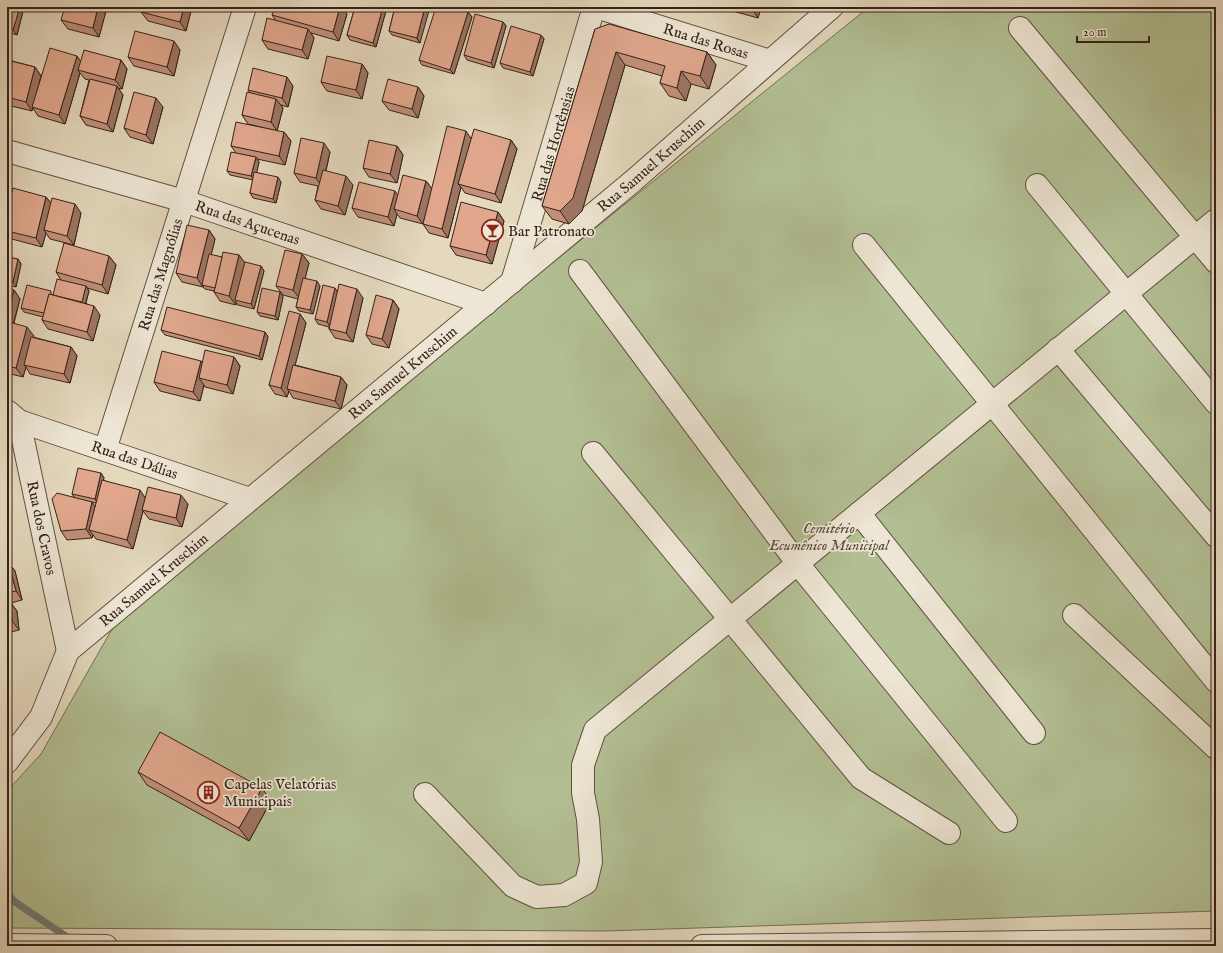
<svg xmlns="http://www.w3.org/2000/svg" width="1223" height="953" viewBox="0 0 1223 953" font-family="'IM FELL English',serif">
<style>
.green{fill:#b2bf93;stroke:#747056}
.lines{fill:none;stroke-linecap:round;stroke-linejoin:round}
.stream{stroke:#717c79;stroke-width:7}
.minor-casing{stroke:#625042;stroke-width:24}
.minor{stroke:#ede6d4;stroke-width:22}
.wall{fill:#c19079;stroke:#362219;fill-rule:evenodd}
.shaded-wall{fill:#9d7563;stroke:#362219}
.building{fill:#e0a78d;stroke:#362219}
.labels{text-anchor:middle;stroke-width:3.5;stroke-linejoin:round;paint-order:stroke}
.street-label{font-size:15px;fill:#362219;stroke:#ede6d4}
.poi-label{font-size:15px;fill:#362219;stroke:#ede6d4;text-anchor:start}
.park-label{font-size:15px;font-style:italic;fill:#554938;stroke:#ede6d4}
</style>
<rect width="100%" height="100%" fill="#e4d8bd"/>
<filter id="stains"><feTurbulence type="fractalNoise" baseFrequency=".005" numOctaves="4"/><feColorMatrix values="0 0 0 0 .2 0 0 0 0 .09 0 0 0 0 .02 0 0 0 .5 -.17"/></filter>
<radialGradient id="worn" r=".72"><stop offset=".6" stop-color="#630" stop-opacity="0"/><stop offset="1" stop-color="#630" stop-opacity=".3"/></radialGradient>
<path class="green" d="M869 7H1216V911L606 931 7 928V791L41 754 116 622 489 314Z"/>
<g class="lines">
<path class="stream" d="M7 893 15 902 70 939"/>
<defs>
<g id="minor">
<path id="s1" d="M596 7 770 61"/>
<path d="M1020 28 1216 262"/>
<path id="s2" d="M7 151 184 201 486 304"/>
<path d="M1037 185 1216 403"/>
<path d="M864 245 1216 681"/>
<path d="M580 271 798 564 1006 821"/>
<path id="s3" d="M512 282 594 7"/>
<path d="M1058 349 1216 536"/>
<path id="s4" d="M7 411 19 421 68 651"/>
<path id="s5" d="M19 421 250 499"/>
<path id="s6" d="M105 450 245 7"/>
<path d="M593 453 861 778 949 833"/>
<path d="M859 513 1034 733"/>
<path d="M1074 615 1216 748"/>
<path id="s7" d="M7 762 41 717 68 651 633 181 832 7"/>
<path d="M425 794 513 886 537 897 564 895 586 883 591 862 588 819 583 793V765L595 730 1216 220"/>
<path d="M7 945 106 946"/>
<path d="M702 946 1216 940"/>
</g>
</defs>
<use href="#minor" class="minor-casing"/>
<use href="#minor" class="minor"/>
</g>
<g class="wall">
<path d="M7 7H24L17 35 7 32Z"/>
<path d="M107 7 99 37 68 29 61 20Z"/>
<path d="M192 7 186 31 148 21 141 12Z"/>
<path d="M355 7H387L376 47 350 40 347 35Z"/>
<path d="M395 7 420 43 392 35 389 31Z"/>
<path d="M719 7H727L726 9Z"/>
<path d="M727 7H761L758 18 729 10Z"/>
<path d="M468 12 472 17 454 74 422 65 419 60Z"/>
<path d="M347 14 339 41 311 33 314 38 308 59 268 49 262 40 276 21 272 15Z"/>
<path d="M503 22 506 26 494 68 467 60 464 55Z"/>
<path d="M595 29 707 52 716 65 709 89 691 84 686 101 669 96 660 83 662 76 625 65 582 211 569 224 552 219 542 206Z"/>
<path d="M541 35 544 39 533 76 503 68 500 63Z"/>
<path d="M180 50 174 76 134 66 128 57Z"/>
<path d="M7 56 9 59 8 60 35 67 41 76 39 84 77 56 80 62 121 60 127 69 122 89 117 88 123 95 113 132 86 125 80 116 89 80 85 79 80 73 65 124 38 116 33 108 32 111 7 105Z"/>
<path d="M362 64 368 73 362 99 327 91 321 82Z"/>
<path d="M293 86 288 107 281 105 283 108 277 131 248 124 242 115 250 93 248 90Z"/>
<path d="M418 87 424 96 418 118 389 110 382 101Z"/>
<path d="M163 107 153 144 130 137 124 128Z"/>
<path d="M284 132 291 141 285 165 257 159 259 162 256 173 281 182 276 203 253 198 250 193 253 180 230 175 227 171 236 153 231 146Z"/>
<path d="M472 138 511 140 517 149 501 203 465 193 461 187 448 238 429 233 423 224 400 218 397 214 394 226 358 217 352 208 398 195 426 181 432 189Z"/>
<path d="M397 146 403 155 397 183 369 177 363 168Z"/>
<path d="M330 152 326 171 353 185 345 215 321 209 315 200 318 186 300 182 294 173Z"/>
<path d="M46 197 50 202 81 213 74 245 50 239 46 233 42 247 8 238 7 236V211Z"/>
<path d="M498 212 504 221 492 264 456 255 450 246Z"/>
<path d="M209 230 215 239 211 255 222 257 239 255 245 264 261 266 264 271 254 309 238 305 236 302V305L220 301 214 292V291L205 289 203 287 182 282 176 273Z"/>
<path d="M302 254 309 263 305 278 320 286 313 314 299 311 296 307 298 299 283 295 276 286Z"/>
<path d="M109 256 116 265 108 294 87 288 89 291 86 303 100 315 93 341 48 329 42 320 43 317 24 312 21 308 54 294 61 280 56 272Z"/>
<path d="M7 257 18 259 21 264 16 287 7 285Z"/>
<path d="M7 288 14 290 20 299 14 323 34 336 33 337 71 347 77 356 70 383 30 374 26 367 23 377 7 373Z"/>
<path d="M280 292 283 297 278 320 260 316 257 312Z"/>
<path d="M338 292 363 298 353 342 335 338 329 329V327L318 324 315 319Z"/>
<path d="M393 300 399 309 389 348 372 344 366 335Z"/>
<path d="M300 314 306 323 295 365 341 377 347 385 341 409 293 398 289 391 287 397 275 394 269 385Z"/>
<path d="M161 330 265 332 268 337 262 360 165 335Z"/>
<path d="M234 357 240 366 233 394 205 387 204 385 200 401 160 391 154 382 202 362Z"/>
<path d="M101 473 104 478 103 480 145 498 188 504 182 527 149 519 143 511 133 549 96 539 93 535 92 538 67 540 61 531 74 497 72 494ZM92 502 96 503 95 507Z"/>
<path d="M7 562H8L15 571 22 600 11 603 17 611 19 630 7 633Z"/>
<path d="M138 772 271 801 249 841 147 785Z"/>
</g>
<g class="shaded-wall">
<path d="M20 7H24L17 35 13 30Z"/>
<path d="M98 7H107L99 37 93 28Z"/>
<path d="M184 7H192L186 31 180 22Z"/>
<path d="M340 7H342L347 14 339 41 333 32Z"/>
<path d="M383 7H387L376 47 373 43Z"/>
<path d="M425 7H430L420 43 417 38Z"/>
<path d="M753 7H761L758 18 752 9Z"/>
<path d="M468 12 472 17 454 74 450 70Z"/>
<path d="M503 22 506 26 494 68 491 63Z"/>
<path d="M308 29 314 38 308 59 302 50Z"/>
<path d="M541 35 544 39 533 76 530 72Z"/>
<path d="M174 41 180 50 174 76 167 67Z"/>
<path d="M616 52 625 65 582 211 569 224 560 211Z"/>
<path d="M707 52 716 65 709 89 700 76Z"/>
<path d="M77 56 83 65 78 70 80 73 65 124 59 115Z"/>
<path d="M121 60 127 69 122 89 115 80Z"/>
<path d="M362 64 368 73 362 99 356 90Z"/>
<path d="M35 67 41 76 33 107H32L33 108 32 111 26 102Z"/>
<path d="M681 71 691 84 686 101 677 88Z"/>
<path d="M287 77 293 86 288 107 282 98Z"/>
<path d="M117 86 123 95 113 132 107 124Z"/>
<path d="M418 87 424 96 418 118 412 109Z"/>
<path d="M156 98 163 107 153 144 146 135Z"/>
<path d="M276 99 283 108 277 131 271 122Z"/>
<path d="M466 131 472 140 458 184 461 187 448 238 442 229Z"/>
<path d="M284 132 291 141 285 165 279 156Z"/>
<path d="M511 140 517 149 501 203 495 194Z"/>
<path d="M324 143 330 152 322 187 316 178Z"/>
<path d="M397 146 403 155 397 183 390 174Z"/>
<path d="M256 157 259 162 255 181 251 176Z"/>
<path d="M346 176 353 185 345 215 338 206Z"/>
<path d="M278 177 281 182 276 203 273 199Z"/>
<path d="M426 181 433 190 423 224 417 216Z"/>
<path d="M7 188 10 192 7 207Z"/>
<path d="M395 191 401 200 394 209 397 214 394 226 388 217Z"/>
<path d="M46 197 53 206 44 230 46 233 42 247 36 238Z"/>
<path d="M75 204 81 213 74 245 67 236Z"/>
<path d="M498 212 504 221 492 264 486 255Z"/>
<path d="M209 230 215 239 204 285H202L203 287 197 278Z"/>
<path d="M302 254 309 263 300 299 293 290Z"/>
<path d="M239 255 246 264 235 300 236 302V305L229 296Z"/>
<path d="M109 256 116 265 108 294 102 285Z"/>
<path d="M18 259 21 264 16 287 13 282Z"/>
<path d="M261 266 264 271 254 309 251 304Z"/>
<path d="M317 281 320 286 313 314 310 310Z"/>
<path d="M86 286 89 291 84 308 81 304Z"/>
<path d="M335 288 338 293 330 327 327 322Z"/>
<path d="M357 289 363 298 353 342 346 333Z"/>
<path d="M14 290 20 299 9 339 7 336V315Z"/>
<path d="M280 292 283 297 278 320 275 316Z"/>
<path d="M393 300 399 309 389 348 382 339Z"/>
<path d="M94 306 100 315 93 341 87 332Z"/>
<path d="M300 314 306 323 289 389H287L289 391 287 397 281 388Z"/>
<path d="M27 327 34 336 26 365H24L26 367 23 377 16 368Z"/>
<path d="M265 332 268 337 262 360 259 356Z"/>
<path d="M71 347 77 356 70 383 64 374Z"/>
<path d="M234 357 240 366 233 394 227 385Z"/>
<path d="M201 361 208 370 199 378 204 385 200 401 193 392Z"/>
<path d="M341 377 347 385 341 409 335 401Z"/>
<path d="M101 473 104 478 98 504 95 499Z"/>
<path d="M140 490 146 499 142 510 143 511 133 549 127 540Z"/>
<path d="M181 495 188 504 182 527 176 518Z"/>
<path d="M92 502 98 511 89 530 93 535 92 538 86 529Z"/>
<path d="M8 562 15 571 22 600 16 591Z"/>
<path d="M10 602 17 611 19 630 12 621Z"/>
<path d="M262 788 271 801 249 841 239 828Z"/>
</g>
<g class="building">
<path d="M7 7H20L13 30 7 29Z"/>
<path d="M65 7H98L93 28 61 20Z"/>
<path d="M143 7H184L180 22 141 12Z"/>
<path d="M275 7H340L333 32 272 15Z"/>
<path d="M355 7H383L373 43 347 35Z"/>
<path d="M395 7H425L417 38 389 31Z"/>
<path d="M436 7H452L468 12 450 70 419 60Z"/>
<path d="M744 7H753L752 9Z"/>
<path d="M475 14 503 22 491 63 464 55Z"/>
<path d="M267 18 308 29 302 50 262 40Z"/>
<path d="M609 24 707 52 700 76 681 71 677 88 660 83 665 66 616 52 573 198 560 211 542 206 595 29Z"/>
<path d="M511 26 541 35 530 72 500 63Z"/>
<path d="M135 31 174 41 167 67 128 57Z"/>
<path d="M50 48 77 56 59 115 32 107Z"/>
<path d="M84 50 121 60 115 80 78 70Z"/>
<path d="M327 56 362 64 356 90 321 82Z"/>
<path d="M7 60 35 67 26 102 7 97Z"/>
<path d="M253 68 287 77 282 98 248 90Z"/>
<path d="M90 79 117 86 107 124 80 116Z"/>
<path d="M388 79 418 87 412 109 382 101Z"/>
<path d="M134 92 156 98 146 135 124 128Z"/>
<path d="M247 92 276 99 271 122 242 115Z"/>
<path d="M236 122 284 132 279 156 231 146Z"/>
<path d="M447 126 466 131 442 229 423 224Z"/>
<path d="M474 129 511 140 495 194 458 184Z"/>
<path d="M301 138 324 143 316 178 294 173Z"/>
<path d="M369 140 397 146 390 174 363 168Z"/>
<path d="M231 152 256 157 251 176 227 171Z"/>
<path d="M323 170 346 176 338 206 315 200Z"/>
<path d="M254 172 278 177 273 199 250 193Z"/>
<path d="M403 175 426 181 417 216 394 209Z"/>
<path d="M359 182 395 191 388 217 352 208Z"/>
<path d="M13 188 46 197 36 238 7 231V211Z"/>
<path d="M52 198 75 204 67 236 44 230Z"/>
<path d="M461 202 498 212 486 255 450 246Z"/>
<path d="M187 225 209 230 197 278 176 273Z"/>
<path d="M64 243 109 256 102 285 56 272Z"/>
<path d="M285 250 302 254 293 290 276 286Z"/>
<path d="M223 252 239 255 229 296 214 292Z"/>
<path d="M209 254 222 257 215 288 202 285Z"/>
<path d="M7 257 18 259 13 282 7 281Z"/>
<path d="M245 262 261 266 251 304 235 300Z"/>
<path d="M303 278 317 281 310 310 296 307Z"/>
<path d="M57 279 86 286 82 302 53 295Z"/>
<path d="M339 284 357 289 346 333 329 329Z"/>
<path d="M27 285 51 291V294H49L44 313 21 308Z"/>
<path d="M323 285 335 288 327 322 315 319Z"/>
<path d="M7 288 14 290 7 315Z"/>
<path d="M262 288 280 292 275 316 257 312Z"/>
<path d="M49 294 94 306 87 332 42 320Z"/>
<path d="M376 295 393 300 382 339 366 335Z"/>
<path d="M167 307 265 332 259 356 161 330Z"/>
<path d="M289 311 300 314 281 388 269 385Z"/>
<path d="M9 322 27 327 16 368 7 366V329Z"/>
<path d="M31 337 71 347 64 374 24 365Z"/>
<path d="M205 350 234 357 227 385 199 378Z"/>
<path d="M162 351 201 361 193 392 154 382Z"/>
<path d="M293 365 341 377 335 401 287 389Z"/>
<path d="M78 468 101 473 95 499 72 494Z"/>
<path d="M102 480 140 490 127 540 89 530Z"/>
<path d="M148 487 181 495 176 518 142 510Z"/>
<path d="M57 493 92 502 86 529 61 531 52 499Z"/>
<path d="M7 562H8L16 591 7 593Z"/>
<path d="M10 602 12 621 7 622V603Z"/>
<path d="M160 732 262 788 239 828 138 772Z"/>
</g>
<defs>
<symbol id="bar-ring" viewBox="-11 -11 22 22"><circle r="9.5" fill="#ede6d4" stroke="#8f2418" stroke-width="1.5"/><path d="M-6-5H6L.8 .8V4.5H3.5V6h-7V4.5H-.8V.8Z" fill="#8f2418"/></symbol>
<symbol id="building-ring" viewBox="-11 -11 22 22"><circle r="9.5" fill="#ede6d4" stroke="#8f2418" stroke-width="1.5"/><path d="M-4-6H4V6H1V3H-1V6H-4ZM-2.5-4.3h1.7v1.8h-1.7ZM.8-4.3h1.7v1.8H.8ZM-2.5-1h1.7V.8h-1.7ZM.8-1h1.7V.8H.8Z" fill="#8f2418"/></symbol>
</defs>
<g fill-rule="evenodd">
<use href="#bar-ring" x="480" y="218" width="25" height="25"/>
<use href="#building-ring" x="196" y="780" width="25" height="25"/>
</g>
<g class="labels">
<g class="street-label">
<text dy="5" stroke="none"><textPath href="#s1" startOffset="115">Rua das Rosas</textPath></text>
<text dy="5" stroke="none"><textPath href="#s3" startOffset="144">Rua das Hortênsias</textPath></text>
<text dy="5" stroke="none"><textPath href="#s7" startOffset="887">Rua Samuel Kruschim</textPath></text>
<text dy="5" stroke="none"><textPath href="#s2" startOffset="251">Rua das Açucenas</textPath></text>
<text dy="5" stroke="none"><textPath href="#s6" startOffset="184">Rua das Magnólias</textPath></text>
<text dy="5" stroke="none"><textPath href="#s7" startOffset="563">Rua Samuel Kruschim</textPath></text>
<text dy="5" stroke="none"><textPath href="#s5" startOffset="122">Rua das Dálias</textPath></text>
<text dy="5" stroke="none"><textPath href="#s4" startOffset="125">Rua dos Cravos</textPath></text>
<text dy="5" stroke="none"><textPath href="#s7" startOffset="239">Rua Samuel Kruschim</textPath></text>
</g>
<g class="poi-label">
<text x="508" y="236">Bar Patronato</text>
<text x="224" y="789">Capelas Velatórias<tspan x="224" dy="17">Municipais</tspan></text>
</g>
<g class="park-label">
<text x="829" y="533">Cemitério<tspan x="829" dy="17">Ecumênico Municipal</tspan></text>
</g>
</g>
<rect width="1223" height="953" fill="none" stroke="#e4d8bd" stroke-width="24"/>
<rect x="8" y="8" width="1207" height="937" fill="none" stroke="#362219" stroke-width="2"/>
<rect x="12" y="12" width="1199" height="929" fill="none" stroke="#362219"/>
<path d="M1077 36v6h72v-6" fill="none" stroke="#362219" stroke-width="2"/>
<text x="1083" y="36" font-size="12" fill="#362219" stroke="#ede6d4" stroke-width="3" paint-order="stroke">20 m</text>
<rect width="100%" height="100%" filter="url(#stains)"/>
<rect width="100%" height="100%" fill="url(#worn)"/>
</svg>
